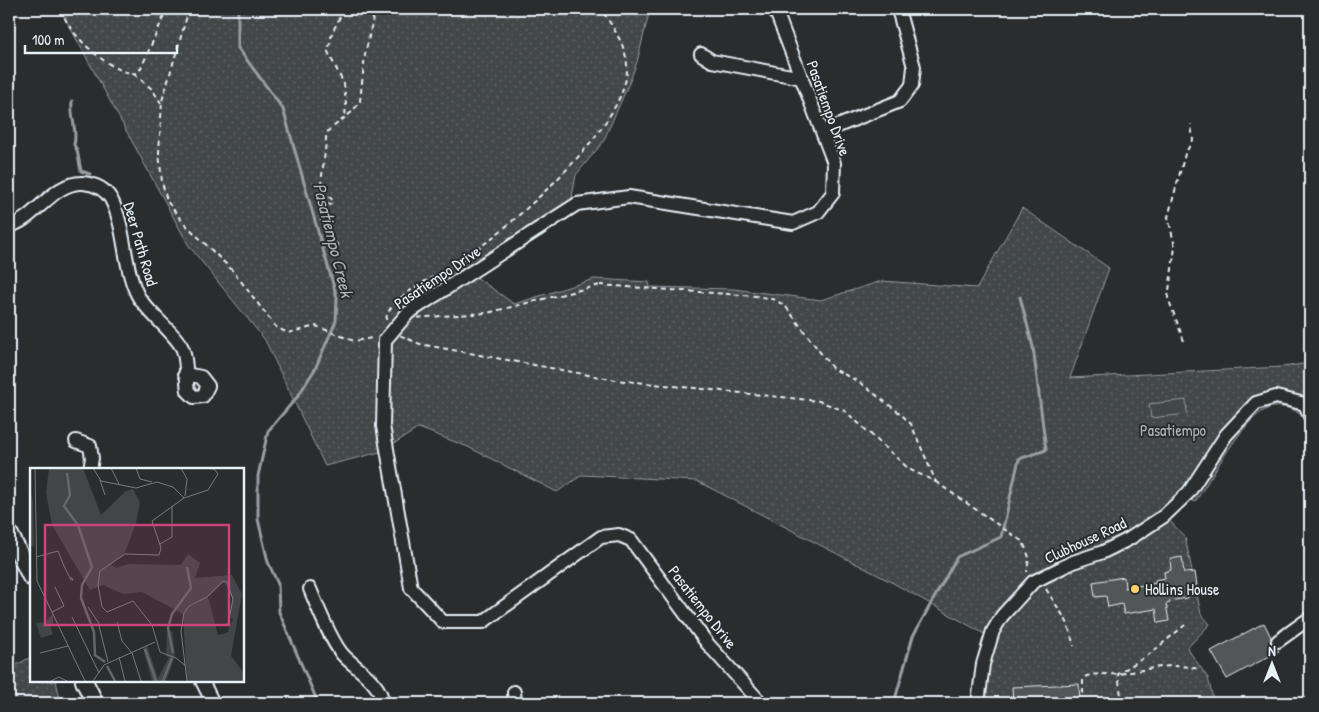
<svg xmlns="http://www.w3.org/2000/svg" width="1319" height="712" viewBox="0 0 1319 712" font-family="'Patrick Hand',sans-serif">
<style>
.grass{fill:url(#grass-dots);stroke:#959ca0}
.garden{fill:#424648;stroke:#959ca0}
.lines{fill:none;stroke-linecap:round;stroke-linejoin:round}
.stream{stroke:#989fa3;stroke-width:3}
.building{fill:#535759;stroke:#e8f1f8}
.minor-casing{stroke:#e8f1f8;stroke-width:16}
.major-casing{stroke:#e8f1f8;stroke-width:20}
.path{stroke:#e8f1f8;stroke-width:2;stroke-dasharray:5 4;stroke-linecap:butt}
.minor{stroke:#2a2d2e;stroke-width:12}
.major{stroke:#2a2d2e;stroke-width:16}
.poi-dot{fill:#ffd166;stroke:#2a2d2e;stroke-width:2}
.labels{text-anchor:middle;stroke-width:4;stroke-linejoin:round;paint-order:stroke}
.street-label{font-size:16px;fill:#e8f1f8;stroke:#2a2d2e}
.park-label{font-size:16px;fill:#aeb5ba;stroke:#2a2d2e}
.poi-label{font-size:16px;fill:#e8f1f8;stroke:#2a2d2e;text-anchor:start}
.water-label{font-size:18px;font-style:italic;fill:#acb3b9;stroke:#2a2d2e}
.inset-river{fill:none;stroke:#63686b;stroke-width:2.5}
.inset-road{fill:none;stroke:#767b7f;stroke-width:1}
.view{fill:#ca437a;fill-opacity:0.15;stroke:#ca437a;stroke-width:2.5}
.inset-edge{fill:none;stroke:#e8f1f8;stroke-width:2.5}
</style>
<defs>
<pattern id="grass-dots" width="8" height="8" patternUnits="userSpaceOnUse" patternTransform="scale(1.25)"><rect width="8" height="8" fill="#424648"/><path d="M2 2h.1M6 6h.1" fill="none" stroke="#5d6163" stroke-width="1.8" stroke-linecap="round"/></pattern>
</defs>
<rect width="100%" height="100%" fill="#2a2d2e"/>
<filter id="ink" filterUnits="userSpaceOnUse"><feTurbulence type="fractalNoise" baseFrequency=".02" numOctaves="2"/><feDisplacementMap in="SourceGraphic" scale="10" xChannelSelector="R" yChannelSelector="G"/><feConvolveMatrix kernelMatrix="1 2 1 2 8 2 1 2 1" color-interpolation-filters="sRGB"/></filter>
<g filter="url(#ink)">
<g class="grass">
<path d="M60 9H650L637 62 630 81 603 142 576 175 569 213 472 274 514 304 594 279 649 282 650 287 733 289 821 300 882 281 977 288 1022 208 1109 268 1070 378 1282 367 1310 363V432C1306 420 1300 411 1288 408 1280 406 1272 406 1265 410 1242 421 1210 480 1195 502L1183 495 1165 516 1185 537 1201 614 1210 624 1187 648 1208 678 1214 703H982L988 680 986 679 988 636 895 584 697 481 582 475 557 492 468 447 419 428 380 452 325 466 265 340 189 246Z"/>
<path d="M31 657V681H56L61 703H9V669Z"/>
</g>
<path class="garden" d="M1186 400 1187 414 1151 418 1149 404Z"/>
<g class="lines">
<g class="stream">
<path d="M238 9V48L283 109 337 298 336 321 315 369 298 396 268 431 258 476V519L268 562 278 584 279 612 318 703"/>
<path d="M72 101C70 119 78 129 74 145L77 150 81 171 90 174"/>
<path d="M894 703 913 636 957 557 1001 537 1019 459 1046 450 1033 347 1020 297"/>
</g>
</g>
<g class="building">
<path d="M1182 557 1184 573 1195 572 1197 585 1186 587 1188 598 1169 601 1170 603 1166 604 1169 621 1158 623 1156 609 1124 614 1122 604 1108 607 1106 596 1095 597 1093 582 1124 577 1125 588 1156 583 1155 580 1165 578 1164 572 1171 570 1170 559Z"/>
<path d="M1264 623 1271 637V645L1279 651 1227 679 1211 651Z"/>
<path d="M1079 684 1080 703H1013L1012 687Z"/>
</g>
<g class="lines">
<defs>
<g id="minor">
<path d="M701 54 712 61 802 78"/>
<path d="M823 132 900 101 912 85 914 67 898 9"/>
<path d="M9 226C37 219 52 182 83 183 95 184 105 189 111 199 126 228 123 265 137 294 145 311 177 334 183 350 187 362 186 379 188 391L194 397 203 396 208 386 201 377 185 374"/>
<path d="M76 441 90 446 92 458 90 470"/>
<path d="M310 589C317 606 332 644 344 656 358 670 380 682 383 703"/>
<path d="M1278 641 1310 618"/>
<path d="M202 681 213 703"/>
<path d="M514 692 515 703"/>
<path d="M761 703 707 643 631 540 619 535 601 537 483 622H443L411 588 383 426 385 340 408 313 577 204 629 197 793 223 818 212 833 193 834 163 775 9"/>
<path d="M978 703 983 664 993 631 1002 616 1033 582 1073 562 1103 552 1129 539 1164 516 1189 492 1226 435 1256 403 1276 397 1305 404 1310 416"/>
</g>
<g id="major">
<path d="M9 533 31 577"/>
<path d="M84 681 95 703"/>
</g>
</defs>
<use href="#minor" class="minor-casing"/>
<use href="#major" class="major-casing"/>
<g class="path">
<path d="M62 9C64 31 115 78 138 73L142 66 167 9"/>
<path d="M189 9 162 101 159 153 162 182 167 201 182 221 233 271 276 327 288 333 316 326 354 341 373 338"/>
<path d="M344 9 332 33 328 52 344 84 346 104 345 117"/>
<path d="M134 74 152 89 161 103"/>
<path d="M321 192 329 196 333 201 330 205 321 199"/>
<path d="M329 237 338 245 337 251 331 250C329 239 323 230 321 220 317 192 325 165 326 137L328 131 353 111 360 101 365 55 375 9"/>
<path d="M600 285 757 296 776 300 786 307 832 368 859 382 901 414 911 424 936 482 909 469 845 411 819 401 616 380 420 344 397 334 412 318 487 313Z"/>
<path d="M386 320C387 296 445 272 464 259 510 227 629 125 627 67 627 46 612 26 601 9"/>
<path d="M1184 341 1168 298 1175 247 1168 217 1185 154 1193 140 1191 124"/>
<path d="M936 482 1023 542 1029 557 1027 572"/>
<path d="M1046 589 1067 622 1074 646"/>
<path d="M1083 703V678C1093 672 1105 675 1117 674 1145 671 1169 661 1198 669"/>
<path d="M1122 703 1118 674 1151 653 1185 625"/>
</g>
<use href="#minor" class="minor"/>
<use href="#major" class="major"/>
</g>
</g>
<circle class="poi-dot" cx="1135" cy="589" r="5"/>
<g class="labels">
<g class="street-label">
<text transform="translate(829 108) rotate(70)" y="6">Pasatiempo Drive</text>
<text transform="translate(141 244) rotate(74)" y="6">Deer Path Road</text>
<text transform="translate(437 277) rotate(-34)" y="6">Pasatiempo Drive</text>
<text transform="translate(1085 540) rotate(-25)" y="6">Clubhouse Road</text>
<text transform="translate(703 607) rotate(52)" y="6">Pasatiempo Drive</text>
</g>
<g class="park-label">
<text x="1173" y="436">Pasatiempo</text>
</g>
<g class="poi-label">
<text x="1145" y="595">Hollins House</text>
</g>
<g class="water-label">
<text transform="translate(333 240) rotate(76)" y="6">Pasatiempo Creek</text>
</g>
</g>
<g transform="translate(30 468)">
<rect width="214" height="214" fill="#2a2d2e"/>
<path d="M19 0H53L71 47 96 23 103 21 110 34 106 55 94 87 81 96 86 100 98 96 151 97 158 86 170 95 165 110 202 107 212 126 201 188 214 205V213H157L153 146 112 124 93 126 73 117 60 122 22 57 16 25ZM194 114 202 130 200 150 203 151 197 165 188 167 178 129ZM0 22 3 33 4 79 0 77ZM23 146V156L20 158 23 166 11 170 6 155 15 154Z" fill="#424648" fill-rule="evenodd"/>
<path d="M137 163H142L145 188 136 213H122L113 180 117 178 128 210 139 189 136 188Z" fill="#424648"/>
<path class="inset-river" d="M37 5 40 27 34 38 48 57 62 99 52 117 51 130 64 164 65 187 75 194M115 181 126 213M143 185 138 160 142 146 161 120 157 99M77 198 85 213M133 213 142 190"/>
<path class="inset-road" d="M5 0 7 113 55 213M63 0 71 13 106 20 127 14 143 19 154 30 122 53 131 80 129 87 95 86 70 103 68 117 72 139 77 144 103 133 122 157 130 184 146 190 156 198M81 0 89 16M106 0 110 11 122 14M151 0 157 11 155 28M70 12 75 27M154 30 178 22 188 6 184 1 174 0M130 76 142 69V38M6 89 28 83 34 98 41 112H43L41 109M58 139 68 154 78 194M22 144 34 138 25 119M42 149 69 205M87 154 92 173 102 185 111 213M10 185 38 178M89 189 95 213M21 213 29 209 37 213M63 213 74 197 125 174M157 213 151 163 154 145 159 138 177 129 193 113 197 114 203 131 198 156 190 157"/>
<path class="view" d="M15 57H199V157H15Z"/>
<rect width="214" height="214" class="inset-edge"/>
</g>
<rect width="1319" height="712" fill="none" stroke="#2a2d2e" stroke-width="30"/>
<rect x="15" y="15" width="1289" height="682" fill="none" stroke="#e8f1f8" stroke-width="2" filter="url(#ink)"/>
<g transform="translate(1272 664)" stroke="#2a2d2e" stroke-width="4" paint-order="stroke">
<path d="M0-4L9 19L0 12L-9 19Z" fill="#e8f1f8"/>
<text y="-8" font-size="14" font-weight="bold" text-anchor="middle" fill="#e8f1f8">N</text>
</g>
<path d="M25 45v8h152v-8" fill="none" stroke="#e8f1f8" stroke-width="2.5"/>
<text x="32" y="45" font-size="15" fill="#e8f1f8" stroke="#2a2d2e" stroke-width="4" paint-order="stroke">100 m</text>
</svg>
